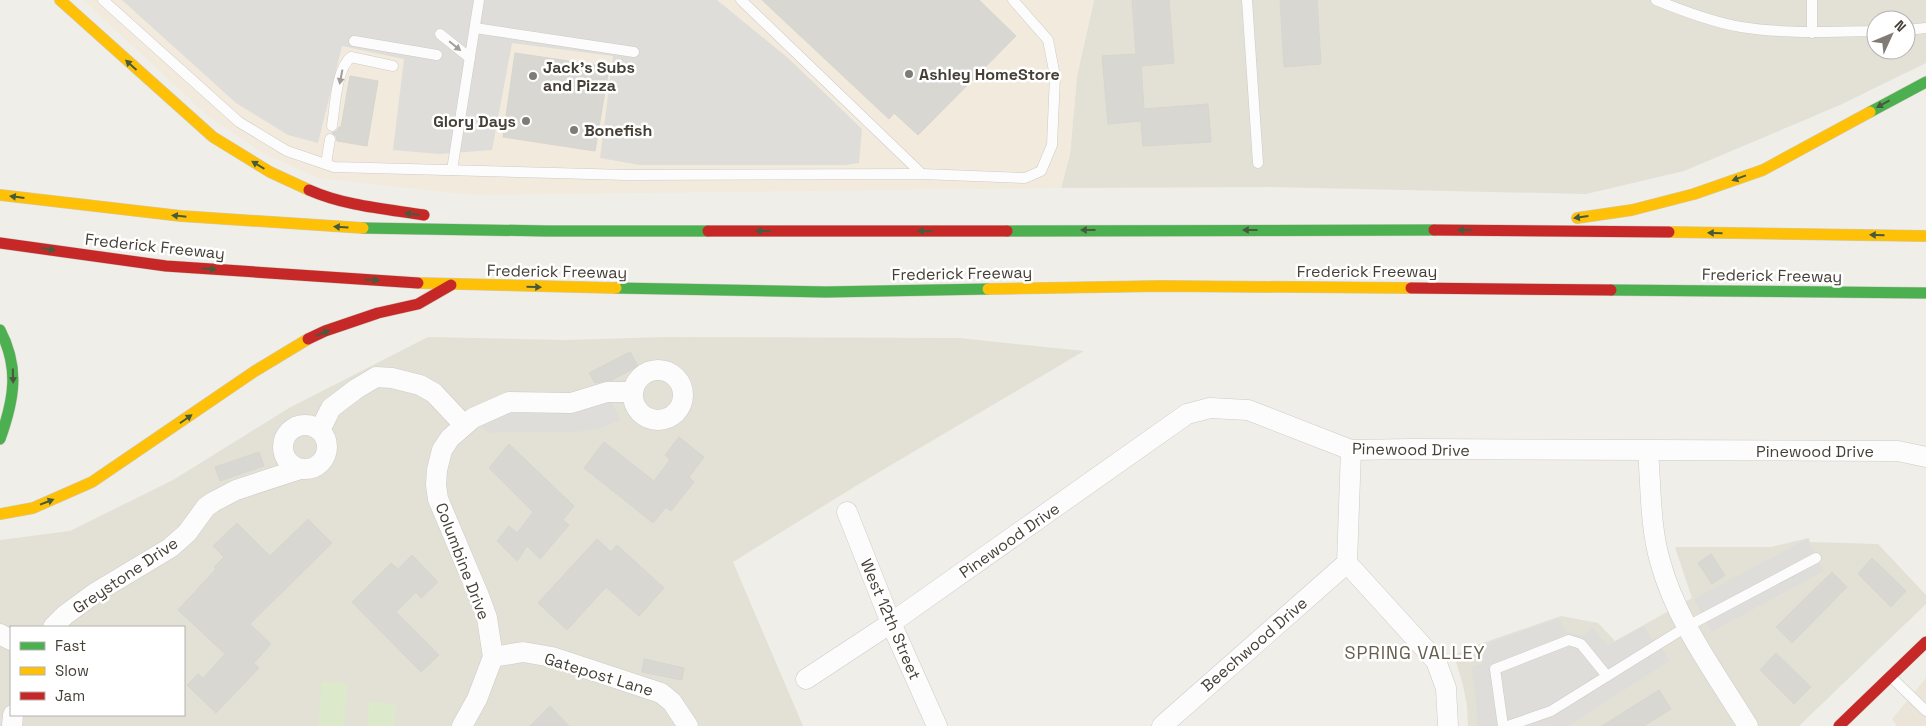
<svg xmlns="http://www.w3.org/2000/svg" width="1926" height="726" viewBox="0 0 1926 726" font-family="'Space Grotesk',sans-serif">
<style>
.residential{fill:#e3e0d6;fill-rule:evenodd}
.commercial{fill:#f2eadc}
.education{fill:#eae5d8}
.green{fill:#dce9ca}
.parking{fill:#deddd9}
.building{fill:#d9d7d1;stroke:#d7d5cf}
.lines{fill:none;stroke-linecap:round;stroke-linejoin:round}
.lane-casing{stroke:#cdcbc7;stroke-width:11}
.street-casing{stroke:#cdcbc7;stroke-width:21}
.fast-casing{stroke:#cecbc1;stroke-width:12}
.slow-casing{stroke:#cecbc1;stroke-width:12}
.jam-casing{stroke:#cecbc1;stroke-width:12}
.lane{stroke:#fdfcfc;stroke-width:10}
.street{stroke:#fdfcfc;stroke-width:20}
.fast{stroke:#4caf50;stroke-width:11}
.slow{stroke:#ffc107;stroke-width:11}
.jam{stroke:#c62828;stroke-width:11}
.oneway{fill:#a19e99}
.oneway2{fill:#475b3c}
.poi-dot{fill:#807c75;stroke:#fff;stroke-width:2}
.labels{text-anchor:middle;stroke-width:5;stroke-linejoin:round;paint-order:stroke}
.poi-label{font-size:16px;font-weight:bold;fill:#453f36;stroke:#fff;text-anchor:start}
.street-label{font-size:16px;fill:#453f36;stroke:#fff}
.neighbourhood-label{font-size:18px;letter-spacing:1px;fill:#675e4d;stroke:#fff}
</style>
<rect width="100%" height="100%" fill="#efeee9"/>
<g class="residential">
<path d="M1094 0H1926V63L1840 105 1684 171 1586 194 1271 187 1061 188 1070 154 1077 76ZM1876 20H1906V50H1876Z"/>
<path d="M428 337 567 340 665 337 959 338 1084 351 859 484 733 562 803 726H0V540L70 531 173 480 289 408ZM11 627H184V715H11Z"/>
<path d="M1809 538 1810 542 1878 544 1926 595V604L1799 726H1468L1467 706 1463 685 1454 655 1477 645 1561 616 1598 623 1615 641 1692 598 1675 547H1771Z"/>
</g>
<path class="commercial" d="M83 0H1094L1077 76 1070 154 1061 188 474 195 318 178 263 153 209 117Z"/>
<path class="education" d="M1926 678V726H1897L1892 719Z"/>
<g class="green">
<path d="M322 681 348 683 344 726H318Z"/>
<path d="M369 702 396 704 394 726H367Z"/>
</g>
<g class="parking">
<path d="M122 0H717L788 58 862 129 859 163 846 165H640L600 158 613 56 512 43 492 150 439 154 393 150 404 59 342 46 318 143 288 135 236 103Z"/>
<path d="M607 392 620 420 601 428 576 432H503L489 434 473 418Z"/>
<path d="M1807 539 1824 571 1711 632 1694 599Z"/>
<path d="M1560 618 1565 631 1583 636 1592 627 1608 646 1644 626 1652 640 1661 647 1669 661 1568 726H1548L1547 724 1542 726H1477L1476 695 1471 667 1484 663 1478 647Z"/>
</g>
<g class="building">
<path d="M762 0H979L1016 36 918 135 894 113 889 119Z"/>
<path d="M1132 0H1169L1174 63 1141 66 1144 109 1208 104 1211 142 1143 146 1141 121 1108 124 1102 56 1136 54Z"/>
<path d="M1280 0H1317L1321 64 1284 67Z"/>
<path d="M515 53 609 67 595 151 503 137Z"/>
<path d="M350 76 378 81 367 146 337 141 336 136 332 133 337 131 339 127H341Z"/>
<path d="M630 352 638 366 612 380 595 383 589 373Z"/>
<path d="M679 437 704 457 689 477 694 482 671 511 666 507 653 523 584 468 604 442 654 481 670 460 665 455Z"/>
<path d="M509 444 574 506 563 520 569 525 540 559 527 546 517 561 497 541 509 526 517 533 533 512 489 468Z"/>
<path d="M259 452 264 466 220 481 215 467Z"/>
<path d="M308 519 332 543 250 624 271 644 254 663 259 668 216 713 187 685 198 674 203 678 225 654 178 610 216 569 214 567 224 557 213 546 237 523 270 556Z"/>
<path d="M597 539 611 552 617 545 664 588 639 616 606 587 567 630 538 603Z"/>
<path d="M1711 554 1725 575 1712 584 1698 563Z"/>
<path d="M412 555 438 582 421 598 416 592 396 612 439 655 421 672 352 602 391 563 398 569Z"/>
<path d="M1872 558 1906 591 1891 607 1858 574Z"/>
<path d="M1832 572 1847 587 1792 643 1776 627Z"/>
<path d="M1776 653 1811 687 1794 704 1760 670Z"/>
<path d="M644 659 684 668 682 680 642 672Z"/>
<path d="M1659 690 1671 709 1644 726H1602Z"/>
<path d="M550 706 569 726H530Z"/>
</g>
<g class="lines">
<defs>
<g id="lane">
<path d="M103 0 239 122 287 151 334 167 627 175 922 174 1025 178 1041 171 1052 145 1055 76 1048 40 1013 0"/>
<path d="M741 0 922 174"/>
<path d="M1247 0 1258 163"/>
<path d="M1656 0C1683 11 1712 22 1741 27 1785 34 1831 32 1876 31"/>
<path d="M475 28 634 52"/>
<path d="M1906 30 1926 28"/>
<path d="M1812 33V0"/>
<path d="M440 34 470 58"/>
<path d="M354 41 437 55"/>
<path d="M332 126C335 107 336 69 351 57L393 66"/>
<path d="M326 164 330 139"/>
<path d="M452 170 479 0"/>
<path d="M1891 677 1926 711"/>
<path d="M1503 726 1495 669 1569 640 1581 644 1607 676"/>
<path d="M1508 726 1551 711 1686 627 1816 558"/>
</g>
<g id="street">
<circle cx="658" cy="395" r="25"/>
<circle cx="305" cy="447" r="22"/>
<path d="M320 430 331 408 356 389 376 377 392 378 420 385 434 393 464 425"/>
<path d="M1351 450 1347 563 1436 661 1446 688 1448 726"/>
<path d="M1648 451C1651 487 1650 526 1660 561 1676 621 1716 674 1748 726"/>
<path d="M847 512 891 623 937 726"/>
<path d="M53 627 65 615 95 593 170 548 187 533 206 507 213 502 236 490 300 469"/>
<path d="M0 634 11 640"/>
<path d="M493 657 523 652 552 657 661 693 672 702 688 726"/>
<path d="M806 679 891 623 1187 414 1210 408 1248 410 1351 450 1413 449 1898 451 1926 457"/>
<path d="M12 726 13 715"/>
<path d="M462 726 477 699 493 657 487 618 479 596 438 499 436 485 437 470 442 450 450 438 473 418 509 402 571 403 607 392H633"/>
<path d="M1162 726 1347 563"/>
</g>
<g id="fast">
<path d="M1870 112 1926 82"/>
<path d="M363 228 547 231H708"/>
<path d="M1007 231 1434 230"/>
<path d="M616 288 826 292 988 289"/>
<path d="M1611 290 1926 293"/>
<path d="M0 330C20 368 14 400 0 439"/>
</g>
<g id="slow">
<path d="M60 0 213 137 270 172 309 190"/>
<path d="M0 195 181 216 363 228"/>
<path d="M1577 218 1632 210 1694 194 1763 170 1870 112"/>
<path d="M1669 232 1926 236"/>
<path d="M418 283 616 288"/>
<path d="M988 289 1161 286 1411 288"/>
<path d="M0 514 33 508 92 482 255 371 308 339"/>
</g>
<g id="jam">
<path d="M309 190C345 206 386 209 424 215"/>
<path d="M1434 230 1669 232"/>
<path d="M708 231H1007"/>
<path d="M0 243 166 266 418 283"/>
<path d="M1411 288 1611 290"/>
<path d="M308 339 325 331 378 313 418 304 451 285"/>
<path d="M1839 726 1926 642"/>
</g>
</defs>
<use href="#lane" class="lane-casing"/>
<use href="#street" class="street-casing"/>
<use href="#fast" class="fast-casing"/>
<use href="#slow" class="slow-casing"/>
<use href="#jam" class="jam-casing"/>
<use href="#lane" class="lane"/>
<use href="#street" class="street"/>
<use href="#fast" class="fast"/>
<use href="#slow" class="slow"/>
<use href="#jam" class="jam"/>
</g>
<defs><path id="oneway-solid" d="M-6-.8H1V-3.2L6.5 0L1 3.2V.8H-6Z" transform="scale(1.25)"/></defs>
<g class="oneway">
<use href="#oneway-solid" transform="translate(455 46) rotate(39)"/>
<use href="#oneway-solid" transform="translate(341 77) rotate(101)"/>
</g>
<g class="oneway2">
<use href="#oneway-solid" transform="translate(131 65) rotate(-138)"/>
<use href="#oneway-solid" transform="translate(1883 104) rotate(151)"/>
<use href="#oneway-solid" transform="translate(258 165) rotate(-149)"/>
<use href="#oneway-solid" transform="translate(1739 178) rotate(160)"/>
<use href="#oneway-solid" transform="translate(17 197) rotate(-173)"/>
<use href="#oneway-solid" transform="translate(412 214) rotate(-173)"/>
<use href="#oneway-solid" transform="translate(179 216) rotate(-174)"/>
<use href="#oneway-solid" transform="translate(1581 217) rotate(172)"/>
<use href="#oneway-solid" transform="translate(341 227) rotate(-176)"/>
<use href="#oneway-solid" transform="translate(1088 230) rotate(180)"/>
<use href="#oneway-solid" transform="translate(1250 230) rotate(180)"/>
<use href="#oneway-solid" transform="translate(1465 230) rotate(180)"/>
<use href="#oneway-solid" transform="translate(763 231) rotate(180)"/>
<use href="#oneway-solid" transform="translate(925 231) rotate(180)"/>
<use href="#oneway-solid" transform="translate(1715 233) rotate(-179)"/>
<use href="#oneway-solid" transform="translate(1877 235) rotate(-179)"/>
<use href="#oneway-solid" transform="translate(48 249) rotate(8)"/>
<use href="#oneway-solid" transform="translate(209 269) rotate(4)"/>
<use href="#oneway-solid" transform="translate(372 280) rotate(4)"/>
<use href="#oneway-solid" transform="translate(534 287) rotate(1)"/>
<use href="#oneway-solid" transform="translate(323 333) rotate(-23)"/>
<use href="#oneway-solid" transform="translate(13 376) rotate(89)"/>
<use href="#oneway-solid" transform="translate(186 419) rotate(-35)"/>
<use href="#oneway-solid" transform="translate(47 502) rotate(-21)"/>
</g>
<g class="poi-dot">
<circle cx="909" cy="74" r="5"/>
<circle cx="533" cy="76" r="5"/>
<circle cx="526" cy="121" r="5"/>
<circle cx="574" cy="130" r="5"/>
</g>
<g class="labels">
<g class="poi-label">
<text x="543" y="73">Jack's Subs<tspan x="543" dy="18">and Pizza</tspan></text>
<text x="919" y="80">Ashley HomeStore</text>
<text x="516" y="127" text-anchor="end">Glory Days</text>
<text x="584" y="136">Bonefish</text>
</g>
<g class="street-label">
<text transform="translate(155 246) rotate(6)" y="6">Frederick Freeway</text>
<text transform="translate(557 271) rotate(1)" y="6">Frederick Freeway</text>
<text x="1367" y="277">Frederick Freeway</text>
<text transform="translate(962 273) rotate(-1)" y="6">Frederick Freeway</text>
<text transform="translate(1772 275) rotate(1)" y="6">Frederick Freeway</text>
<text transform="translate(1411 449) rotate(1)" y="6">Pinewood Drive</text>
<text x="1815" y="457">Pinewood Drive</text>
<text transform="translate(1009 540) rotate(-35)" y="6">Pinewood Drive</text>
<text transform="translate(463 561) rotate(69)" y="6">Columbine Drive</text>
<text transform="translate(125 575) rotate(-34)" y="6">Greystone Drive</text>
<text transform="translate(891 619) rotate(67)" y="6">West 12th Street</text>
<text transform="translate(1254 644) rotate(-41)" y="6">Beechwood Drive</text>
<text transform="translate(599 674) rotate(17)" y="6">Gatepost Lane</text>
</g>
<g class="neighbourhood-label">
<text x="1415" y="659">SPRING VALLEY</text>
</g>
</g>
<rect x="10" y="626" width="175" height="90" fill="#ffffff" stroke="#b5b2af"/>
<rect x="20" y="642" width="25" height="8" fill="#4caf50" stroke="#b5b2af"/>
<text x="55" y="651" font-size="15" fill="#453f36">Fast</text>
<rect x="20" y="667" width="25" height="8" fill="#ffc107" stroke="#b5b2af"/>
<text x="55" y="676" font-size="15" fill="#453f36">Slow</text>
<rect x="20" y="692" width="25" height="8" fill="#c62828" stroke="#b5b2af"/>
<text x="55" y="701" font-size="15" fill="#453f36">Jam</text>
<g transform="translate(1891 35) rotate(46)"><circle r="24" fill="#ffffff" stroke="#b5b2af"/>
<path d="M0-4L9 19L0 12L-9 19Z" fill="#807c75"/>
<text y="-8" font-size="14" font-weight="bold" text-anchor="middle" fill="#453f36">N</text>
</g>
</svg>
